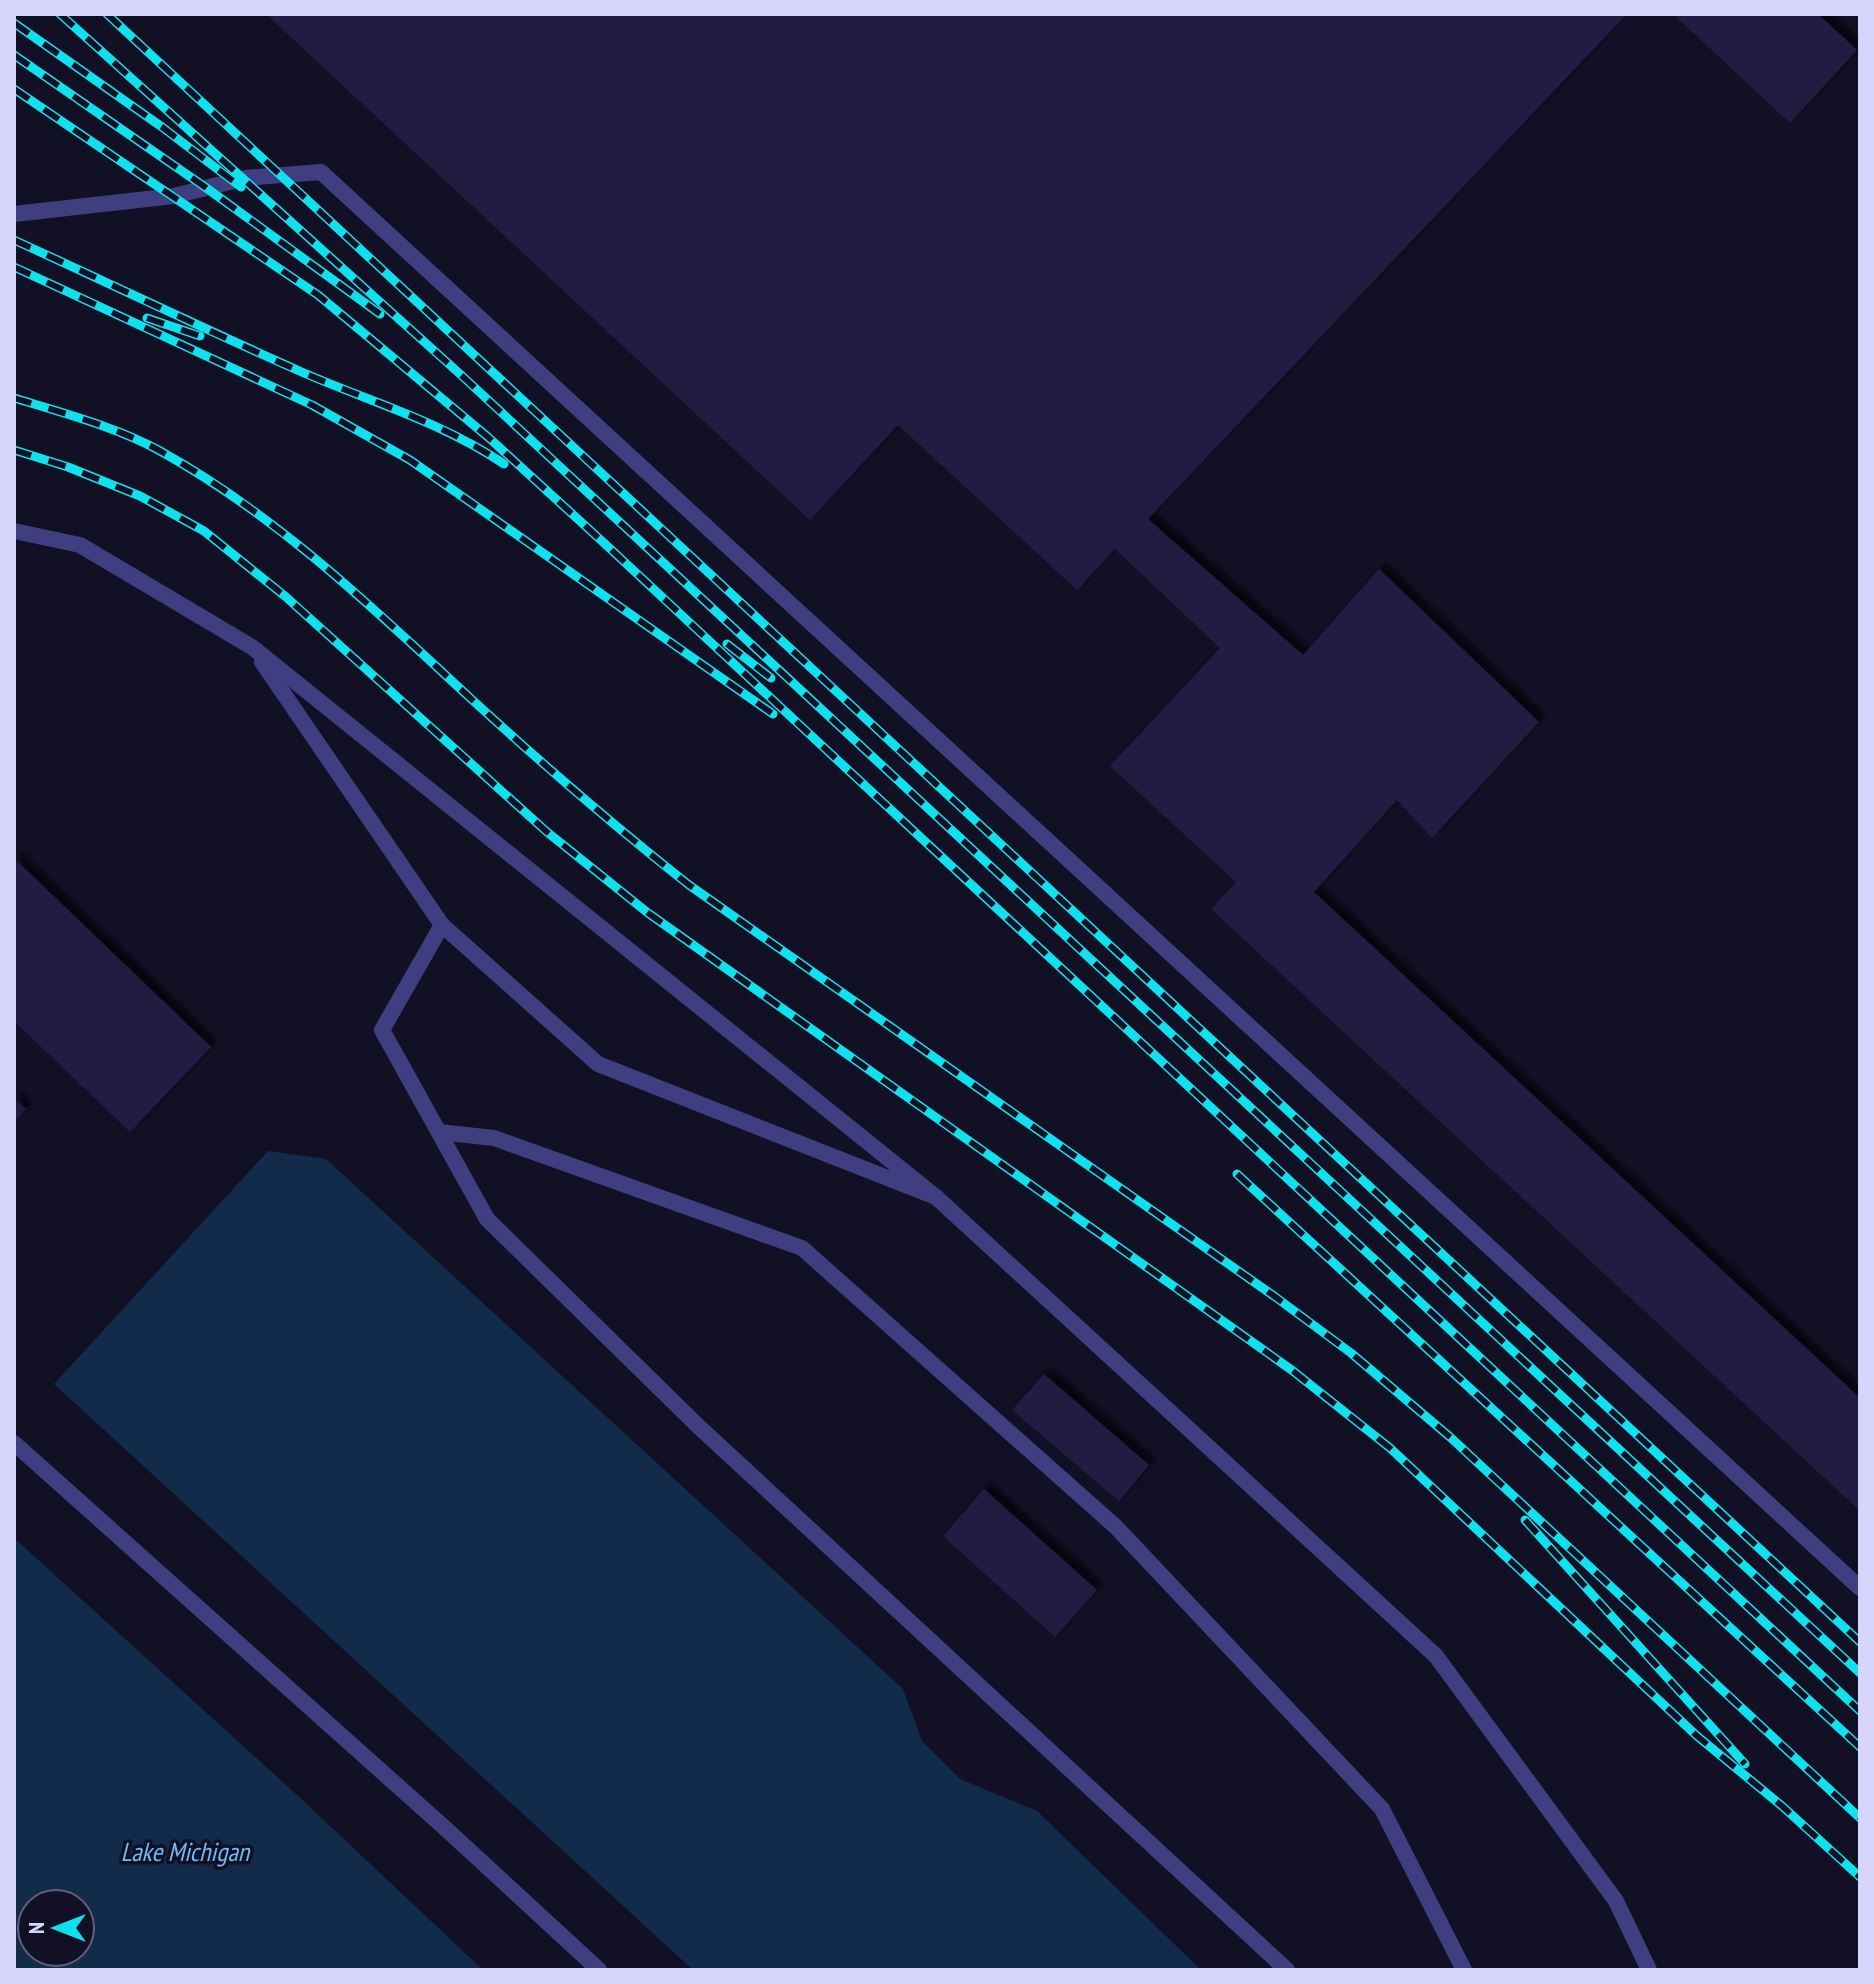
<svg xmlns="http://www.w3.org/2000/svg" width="1874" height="1984" viewBox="0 0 1874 1984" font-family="'PT Sans Narrow',sans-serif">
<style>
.water{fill:#132b4a;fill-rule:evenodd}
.building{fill:#231d43;filter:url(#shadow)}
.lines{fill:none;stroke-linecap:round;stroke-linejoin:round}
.service{stroke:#3e3e80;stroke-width:16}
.rail-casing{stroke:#0fe2ee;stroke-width:9}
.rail{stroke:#121024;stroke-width:6;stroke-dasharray:18;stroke-linecap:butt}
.labels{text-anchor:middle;stroke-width:7;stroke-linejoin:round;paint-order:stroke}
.water-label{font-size:26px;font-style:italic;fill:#6abbf6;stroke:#121024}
</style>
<defs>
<filter id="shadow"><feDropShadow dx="7" dy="-7" stdDeviation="2" flood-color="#0009"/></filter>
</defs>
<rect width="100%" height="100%" fill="#121024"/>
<g class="water">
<path d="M268 1151 326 1159 903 1689 922 1741 960 1779 1037 1811 1201 1970H693L54 1384Z"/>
<path d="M14 1538 296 1794 483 1970H14ZM32 1904H80V1952H32Z"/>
</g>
<g class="building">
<path d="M266 14H1627L1148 519 1303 655 1379 569 1539 722 1432 838 1397 800 1314 892 1860 1398V1511L1211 909 1236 882 1110 766 1220 648 1115 549 1077 590 898 425 810 520Z"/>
<path d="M1673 14H1818L1857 50 1790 123Z"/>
<path d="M14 858 211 1047 130 1132 14 1021Z"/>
<path d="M14 1098 26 1109 14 1122Z"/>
<path d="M1044 1374 1149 1465 1119 1501 1012 1410Z"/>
<path d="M984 1489 1097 1590 1055 1637 943 1536Z"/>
</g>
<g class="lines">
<g class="service">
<path d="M14 214 174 196 245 178 321 172 1860 1588"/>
<path d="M14 531 80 545 252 647 936 1197 598 1064 442 925 382 1030 487 1219 698 1426 1287 1970"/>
<path d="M262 662 442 925"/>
<path d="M439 1132 494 1138 802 1248 1116 1527 1382 1809 1464 1970"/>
<path d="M936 1197 1436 1656 1616 1901 1649 1970"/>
<path d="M14 1443 446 1829 599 1970"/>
</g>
<defs>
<g id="rail">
<path d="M60 14 460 374 1860 1673"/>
<path d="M107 14 1860 1642"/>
<path d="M14 23 162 127 241 187"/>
<path d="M14 55 205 187 380 314"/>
<path d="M14 89 318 295 488 437 604 543 1860 1711"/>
<path d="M14 240C111 284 206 330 304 373 371 402 442 422 504 464"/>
<path d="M14 267 312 405 410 460 773 714"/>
<path d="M147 318 200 336"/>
<path d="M14 398C60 412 120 428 162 452 277 516 372 607 468 696 540 762 613 825 689 885L1274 1296 1351 1353 1450 1437 1860 1818"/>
<path d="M14 450 68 467 140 496 204 531 286 597 547 832 648 913 1293 1371 1390 1448 1697 1736 1782 1806 1860 1877"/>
<path d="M727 644 771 678"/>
<path d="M1237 1174 1860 1747"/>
<path d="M1525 1520 1745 1764"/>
</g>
</defs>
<use href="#rail" class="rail-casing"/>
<use href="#rail" class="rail"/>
</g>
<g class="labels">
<g class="water-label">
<text x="185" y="1861">Lake Michigan</text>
</g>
</g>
<rect width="1874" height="1984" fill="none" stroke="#d8d5fc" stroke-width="32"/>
<g transform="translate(56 1928) rotate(270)"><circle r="38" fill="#121024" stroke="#615f7a" stroke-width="2"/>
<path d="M0-6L14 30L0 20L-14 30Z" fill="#0fe2ee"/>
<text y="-12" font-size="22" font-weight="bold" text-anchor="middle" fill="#d8d5fc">N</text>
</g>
</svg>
